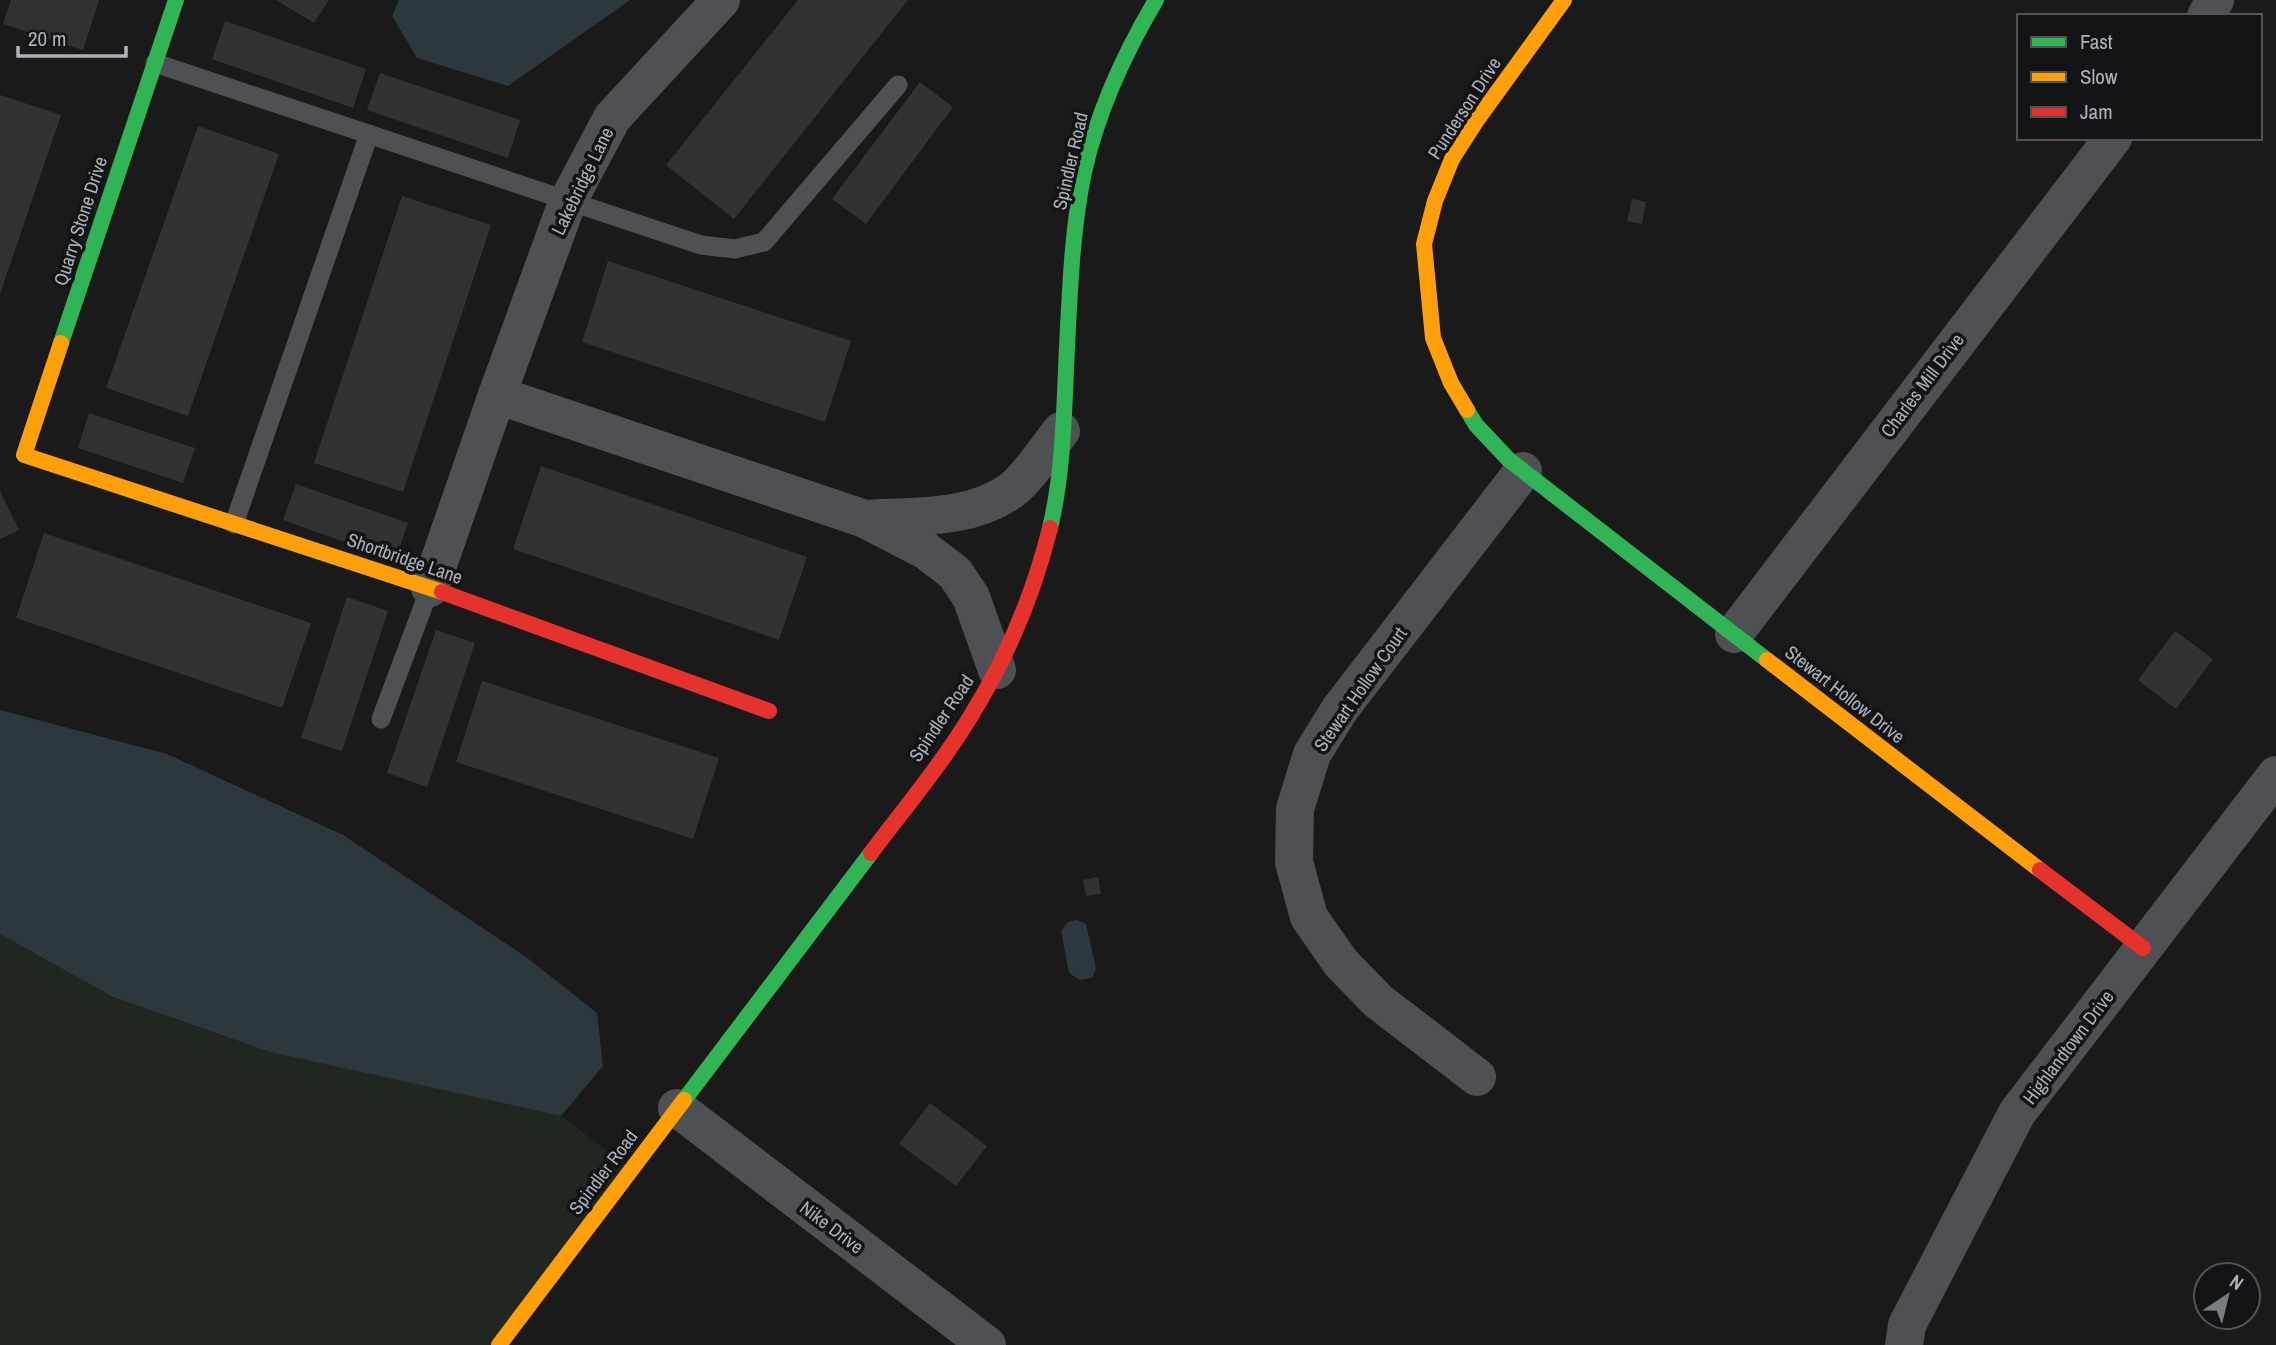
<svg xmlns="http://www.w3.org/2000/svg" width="2276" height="1345" viewBox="0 0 2276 1345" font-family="'Archivo Narrow',sans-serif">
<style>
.green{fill:#202720}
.water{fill:#2c383c}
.building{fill:#323232}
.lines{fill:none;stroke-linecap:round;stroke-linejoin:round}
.lane{stroke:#4e5053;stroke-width:19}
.street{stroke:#4e5053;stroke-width:38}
.fast{stroke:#30b455;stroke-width:16}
.slow{stroke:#ff9f0a;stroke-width:16}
.jam{stroke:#e5322d;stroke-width:16}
.labels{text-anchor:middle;stroke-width:7;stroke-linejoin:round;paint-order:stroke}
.street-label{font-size:19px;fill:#abb2bb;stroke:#141416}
</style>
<rect width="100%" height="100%" fill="#1a1a1a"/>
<path class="green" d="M0 934 113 997 270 1052 561 1116 631 1169 499 1345H0Z"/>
<g class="water">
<path d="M399 0H630L508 86 417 58 392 16Z"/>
<path d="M0 710 167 754 343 835 526 957 597 1013 603 1066 561 1116 270 1052 113 997 0 934Z"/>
<path d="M1077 920 1086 924 1096 968 1092 978 1080 980 1069 973 1061 931 1068 922Z"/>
</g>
<g class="building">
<path d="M11 0H99L83 50 3 24Z"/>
<path d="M276 0H329L314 23Z"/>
<path d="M798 0H908L734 219 666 165Z"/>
<path d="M225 21 366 69 353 108 212 59Z"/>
<path d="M380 73 520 120 508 158 367 110Z"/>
<path d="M920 82 953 107 866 224 832 199Z"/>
<path d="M0 95 61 115 0 294Z"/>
<path d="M198 126 279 154 188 416 106 388Z"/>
<path d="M402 196 491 225 403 492 314 463Z"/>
<path d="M1632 199 1646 202 1642 224 1627 221Z"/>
<path d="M608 261 851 341 825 422 582 342Z"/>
<path d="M89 413 195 448 183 483 78 448Z"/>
<path d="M541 466 807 557 779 640 513 549Z"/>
<path d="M296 484 408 523 395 560 283 520Z"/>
<path d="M0 491 19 530 0 539Z"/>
<path d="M44 533 311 623 282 708 16 618Z"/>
<path d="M347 597 388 611 342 751 301 738Z"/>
<path d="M436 630 475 643 427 787 387 773Z"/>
<path d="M2175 631 2213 659 2176 709 2138 680Z"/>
<path d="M482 681 719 758 693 839 456 762Z"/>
<path d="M1098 877 1101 894 1086 896 1083 880Z"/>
<path d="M930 1103 987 1146 956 1186 899 1144Z"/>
</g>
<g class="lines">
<g class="lane">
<path d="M155 63 701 245 735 249 764 242 898 85"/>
<path d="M234 524 369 134"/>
<path d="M381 719 430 588"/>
</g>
<g class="street">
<path d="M2206 16 2215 0"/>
<path d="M497 395 865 519 925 550 955 573 971 597 997 670"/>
<path d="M865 519C914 516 971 520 1012 490 1028 478 1048 447 1061 431"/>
<path d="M430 588 497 395 567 203 612 118 721 0"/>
<path d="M1734 634 2113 138"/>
<path d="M1477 1077 1378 1001 1341 963 1309 917 1294 862 1295 809 1312 754 1340 709 1523 471"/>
<path d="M677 1108 987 1345"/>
<path d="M1904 1345 1907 1325 2017 1113 2276 775"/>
</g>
<g class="fast">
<path d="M61 343 176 0"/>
<path d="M1467 410 1476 425 1509 460 1767 660"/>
<path d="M1050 528C1064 470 1064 407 1067 347 1070 289 1072 229 1084 172 1098 110 1124 54 1156 0"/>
<path d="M684 1100 871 853"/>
</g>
<g class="slow">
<path d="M61 343 24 455 442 592"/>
<path d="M1467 410 1451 383 1433 338 1424 244 1435 201 1452 159 1477 120 1564 0"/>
<path d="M1767 660 2040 870"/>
<path d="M499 1345 684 1100"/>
</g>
<g class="jam">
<path d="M442 592 769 711"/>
<path d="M871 853C904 809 940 766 969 719 1006 660 1033 596 1050 528"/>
<path d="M2040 870 2143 948"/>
</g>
</g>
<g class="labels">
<g class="street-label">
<text transform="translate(1464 108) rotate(-57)" y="7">Punderson Drive</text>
<text transform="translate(1070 161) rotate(-77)" y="7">Spindler Road</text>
<text transform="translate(582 181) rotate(-64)" y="7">Lakebridge Lane</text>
<text transform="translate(80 221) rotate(-72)" y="7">Quarry Stone Drive</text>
<text transform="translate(1922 385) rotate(-53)" y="7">Charles Mill Drive</text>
<text transform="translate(405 558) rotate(19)" y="7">Shortbridge Lane</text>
<text transform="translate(1360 689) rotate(-55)" y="7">Stewart Hollow Court</text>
<text transform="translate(1845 694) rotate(38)" y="7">Stewart Hollow Drive</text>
<text transform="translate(941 718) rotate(-56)" y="7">Spindler Road</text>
<text transform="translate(2068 1047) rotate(-53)" y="7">Highlandtown Drive</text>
<text transform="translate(603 1172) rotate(-53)" y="7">Spindler Road</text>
<text transform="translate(832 1227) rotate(37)" y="7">Nike Drive</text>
</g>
</g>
<rect x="2017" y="14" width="245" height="126" fill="#141416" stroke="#505358" stroke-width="2"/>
<rect x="2031" y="37" width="35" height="10" fill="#30b455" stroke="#505358" stroke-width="2"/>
<text x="2080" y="49" font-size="21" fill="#abb2bb">Fast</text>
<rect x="2031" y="72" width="35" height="10" fill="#ff9f0a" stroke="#505358" stroke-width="2"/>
<text x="2080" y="84" font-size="21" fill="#abb2bb">Slow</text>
<rect x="2031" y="107" width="35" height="10" fill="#e5322d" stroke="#505358" stroke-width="2"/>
<text x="2080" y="119" font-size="21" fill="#abb2bb">Jam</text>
<g transform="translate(2227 1296) rotate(35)"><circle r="33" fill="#141416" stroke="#505358" stroke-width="2"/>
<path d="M0-5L12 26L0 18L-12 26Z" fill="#787d83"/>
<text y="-10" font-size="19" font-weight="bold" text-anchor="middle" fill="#abb2bb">N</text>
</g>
<path d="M18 46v10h108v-10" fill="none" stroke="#abb2bb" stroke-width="3.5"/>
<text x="28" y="46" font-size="21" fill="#abb2bb" stroke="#141416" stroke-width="5" paint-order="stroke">20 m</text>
</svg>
